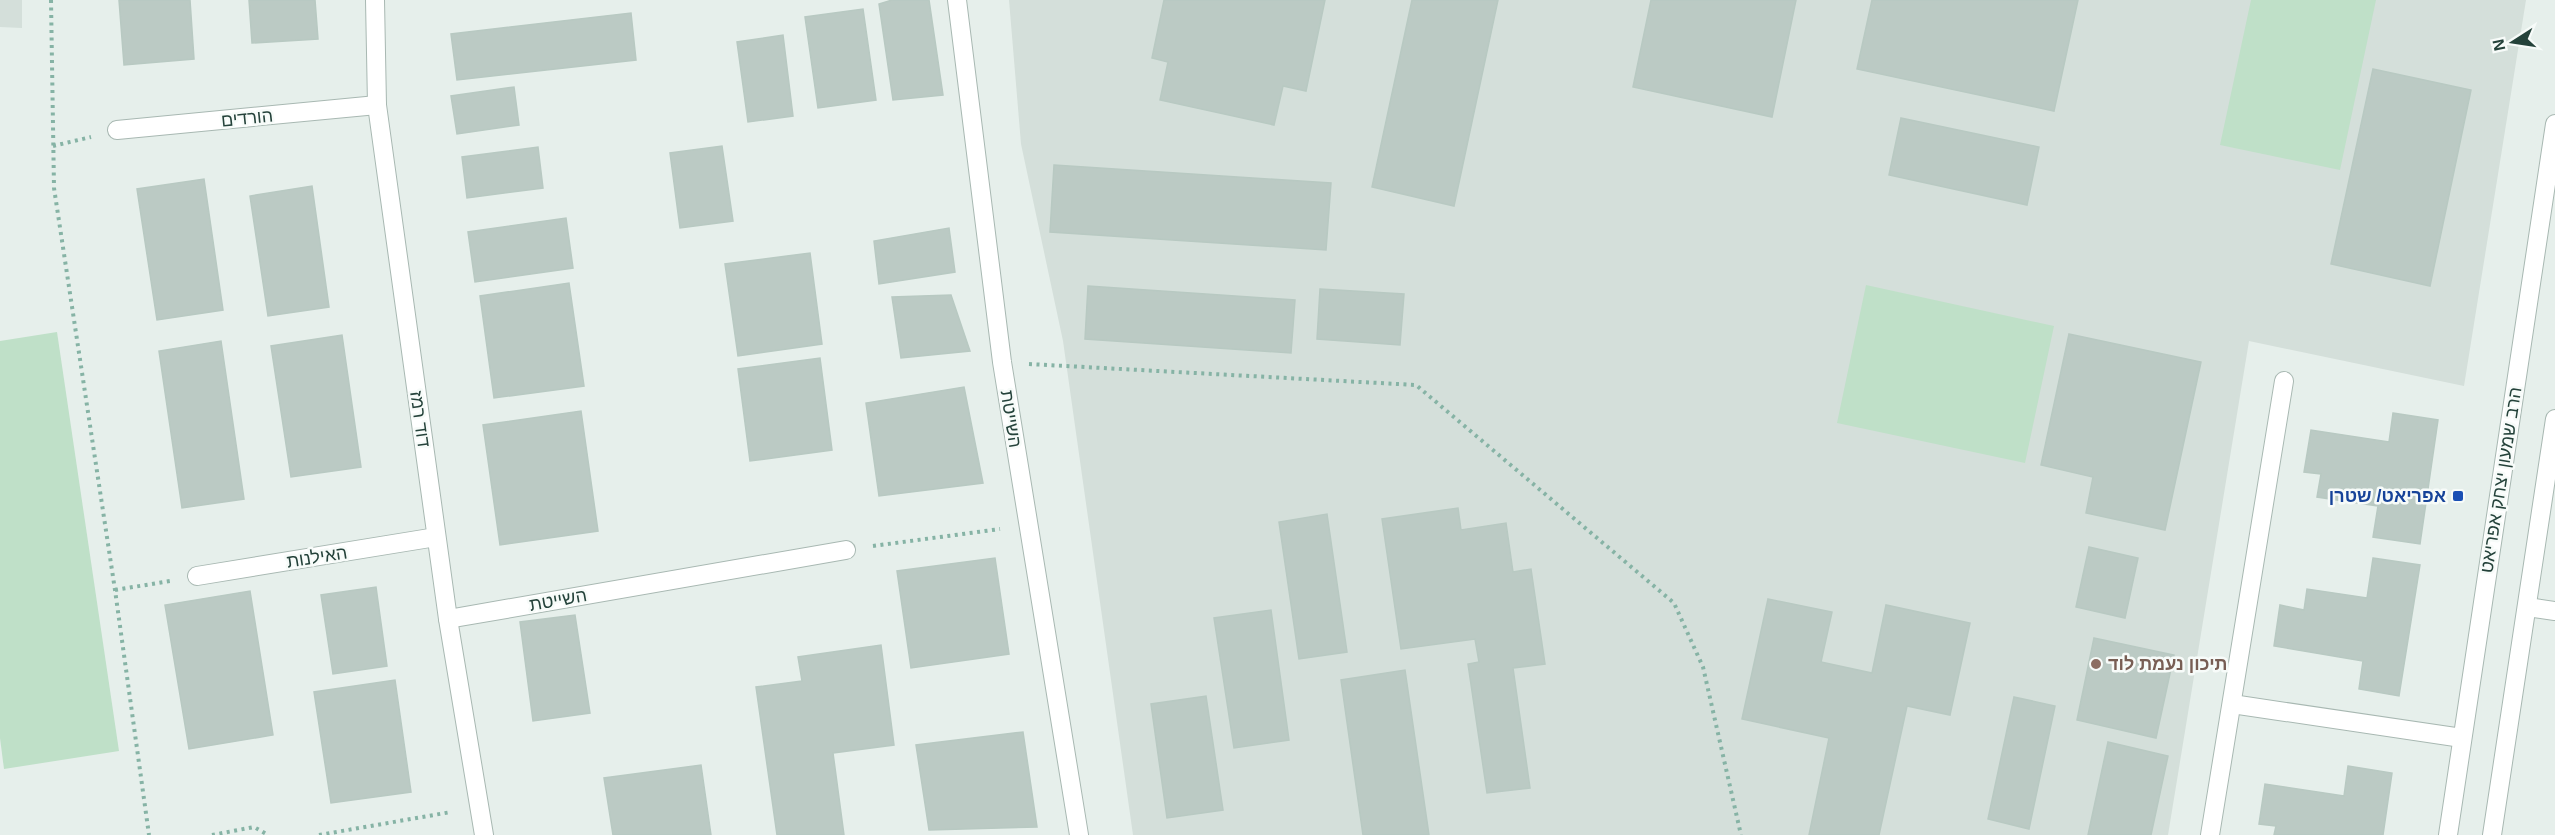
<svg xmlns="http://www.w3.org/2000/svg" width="2555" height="835" viewBox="0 0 2555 835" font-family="Helvetica,'Noto Sans Hebrew',sans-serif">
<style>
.built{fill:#d4dfda}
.green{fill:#bfe0c8}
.building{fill:#bbcac4;stroke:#b8c9c2;stroke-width:1.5}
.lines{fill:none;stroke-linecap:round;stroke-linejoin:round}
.minor-casing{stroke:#a8b8b2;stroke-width:20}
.path{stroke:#86b3a5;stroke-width:4;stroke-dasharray:3 4.5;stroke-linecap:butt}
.minor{stroke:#fff;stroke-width:18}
.transit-dot{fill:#1a4fb4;stroke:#f7fbf9;stroke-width:2}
.education-dot{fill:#8d6e63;stroke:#f7fbf9;stroke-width:2}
.labels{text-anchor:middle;stroke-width:5;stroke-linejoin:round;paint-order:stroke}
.street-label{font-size:18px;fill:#24423a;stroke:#f7fbf9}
.transit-label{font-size:18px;font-weight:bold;fill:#164399;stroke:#f7fbf9;text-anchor:end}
.education-label{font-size:18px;font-weight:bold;fill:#785e54;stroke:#f7fbf9;text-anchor:start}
</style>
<rect width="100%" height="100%" fill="#e6efeb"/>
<g class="built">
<path d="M0 0H22V28L0 27Z"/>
<path d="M1009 0H2526L2464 386 2249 341 2168 835H1133L1063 341 1021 144Z"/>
</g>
<g class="green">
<path d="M2251 0H2376L2340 170 2220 145Z"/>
<path d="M1866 285 2054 326 2025 463 1837 423Z"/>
<path d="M57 332 119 751 4 769 0 738V341Z"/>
</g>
<g class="building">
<path d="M119 0H190L194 59 124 65Z"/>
<path d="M249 0H315L318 39 252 43Z"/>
<path d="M892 0H929L943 95 893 100 879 4Z"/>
<path d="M1164 0H1325L1306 91 1283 86 1274 125 1160 100 1168 62 1152 58Z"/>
<path d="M1412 0H1498L1454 206 1372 187Z"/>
<path d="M1651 0H1796L1772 117 1633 87Z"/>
<path d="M1872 0H2078L2054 111 1857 69Z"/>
<path d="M863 9 876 100 818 108 805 17Z"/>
<path d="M631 13 636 60 457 80 451 34Z"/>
<path d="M783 35 793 116 748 122 737 42Z"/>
<path d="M2373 69 2471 90 2430 286 2331 264Z"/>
<path d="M514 87 519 125 457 134 451 96Z"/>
<path d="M1901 118 2039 147 2027 205 1889 175Z"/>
<path d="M722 146 733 221 680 228 670 153Z"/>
<path d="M538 147 543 188 467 198 462 157Z"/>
<path d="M1054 165 1331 183 1326 250 1050 232Z"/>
<path d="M204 179 223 310 157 320 137 189Z"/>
<path d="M312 186 329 307 268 316 250 196Z"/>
<path d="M566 218 573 268 475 282 468 232Z"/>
<path d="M949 228 955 272 879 284 874 241Z"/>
<path d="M810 253 822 344 738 356 725 264Z"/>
<path d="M569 283 584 386 494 398 480 296Z"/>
<path d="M1088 286 1295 300 1291 353 1085 339Z"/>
<path d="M1320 289 1404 294 1400 345 1317 339Z"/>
<path d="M951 295 970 351 901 358 892 297Z"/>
<path d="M2069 334 2201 362 2165 530 2086 513 2093 477 2041 465Z"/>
<path d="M342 335 361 467 291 477 271 346Z"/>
<path d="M221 341 244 499 182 508 159 351Z"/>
<path d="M820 358 832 450 750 461 738 369Z"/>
<path d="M964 387 983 483 879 496 866 403Z"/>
<path d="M581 411 598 531 500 545 483 425Z"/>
<path d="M2393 413 2438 420 2420 544 2373 537 2378 506 2317 497 2321 474 2304 472 2311 430 2389 442Z"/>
<path d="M1458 508 1461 530 1506 523 1513 572 1531 569 1545 664 1513 668 1530 788 1487 793 1468 664 1479 662 1475 639 1401 649 1382 519Z"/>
<path d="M1327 514 1347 652 1299 659 1279 522Z"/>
<path d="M2089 547 2138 558 2125 618 2076 607Z"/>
<path d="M995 558 1009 654 911 668 897 571Z"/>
<path d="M2373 558 2420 565 2399 696 2359 689 2363 661 2274 646 2280 605 2304 610 2307 589 2367 598Z"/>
<path d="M376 587 387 666 333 674 321 595Z"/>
<path d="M250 591 273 735 189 749 165 605Z"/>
<path d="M1768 599 1832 612 1821 662 1872 673 1886 605 1970 623 1950 715 1907 706 1879 835H1809L1829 738 1742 719Z"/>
<path d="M1271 610 1289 740 1234 748 1214 618Z"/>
<path d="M575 615 590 713 533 721 520 622Z"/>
<path d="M2094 638 2174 655 2156 738 2077 720Z"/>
<path d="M881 645 894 745 833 753 844 835H777L756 687 802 681 798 657Z"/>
<path d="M1405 670 1429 835H1363L1341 680Z"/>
<path d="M395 680 411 792 331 803 314 692Z"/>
<path d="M1206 696 1223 810 1167 818 1151 704Z"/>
<path d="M2014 697 2055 706 2029 829 1988 819Z"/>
<path d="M1023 732 1037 827 929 830 916 745Z"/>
<path d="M2108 742 2168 756 2151 835H2088Z"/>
<path d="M701 765 711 835H613L604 778Z"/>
<path d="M2348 766 2392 773 2383 835H2274L2276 826 2259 824 2265 784 2344 796Z"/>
</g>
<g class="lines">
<defs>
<g id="minor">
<path d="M375 0 377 105 448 619 484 835"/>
<path d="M957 0 1002 362 1079 835"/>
<path d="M117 130 377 105"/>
<path d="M197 576 436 537"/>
<path d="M2527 607 2555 611"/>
<path d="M448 619 846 550"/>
<path d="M2232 704 2462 738"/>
<path d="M2210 835 2284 381"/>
<path d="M2448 835 2555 124"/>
<path d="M2492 835 2555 419"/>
</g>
</defs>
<use href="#minor" class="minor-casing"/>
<g class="path">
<path d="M51 0 54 188 115 590 149 835"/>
<path d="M53 146 91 137"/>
<path d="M1029 364 1416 385 1674 603 1703 667 1741 835"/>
<path d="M873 546 1000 529"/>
<path d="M115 590 170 581"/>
<path d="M212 835 254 827 268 835"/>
<path d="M319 835 451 812"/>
</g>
<use href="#minor" class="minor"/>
</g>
<rect class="transit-dot" x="2452" y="490" width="12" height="12" rx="3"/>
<circle class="education-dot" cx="2096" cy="664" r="6"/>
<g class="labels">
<g class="street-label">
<text transform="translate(247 118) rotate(-6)" y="6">הורדים</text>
<text transform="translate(420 419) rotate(82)" y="6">דוד רמז</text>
<text transform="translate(1011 419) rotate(81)" y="6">השייטת</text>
<text transform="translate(2501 480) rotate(-81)" y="6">הרב שמעון יצחק אפריאט</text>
<text transform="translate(317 557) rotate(-9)" y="6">האילנות</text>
<text transform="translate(558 600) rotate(-10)" y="6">השייטת</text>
</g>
<g class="transit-label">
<text x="2446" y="502">אפריאט/ שטרן</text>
</g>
<g class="education-label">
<text x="2108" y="670">תיכון נעמת לוד</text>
</g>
</g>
<g transform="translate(2513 42) rotate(258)" stroke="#f7fbf9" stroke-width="4.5" paint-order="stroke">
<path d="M0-4.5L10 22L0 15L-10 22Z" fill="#24423a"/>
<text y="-9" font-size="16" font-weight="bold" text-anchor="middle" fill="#24423a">N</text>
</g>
</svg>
